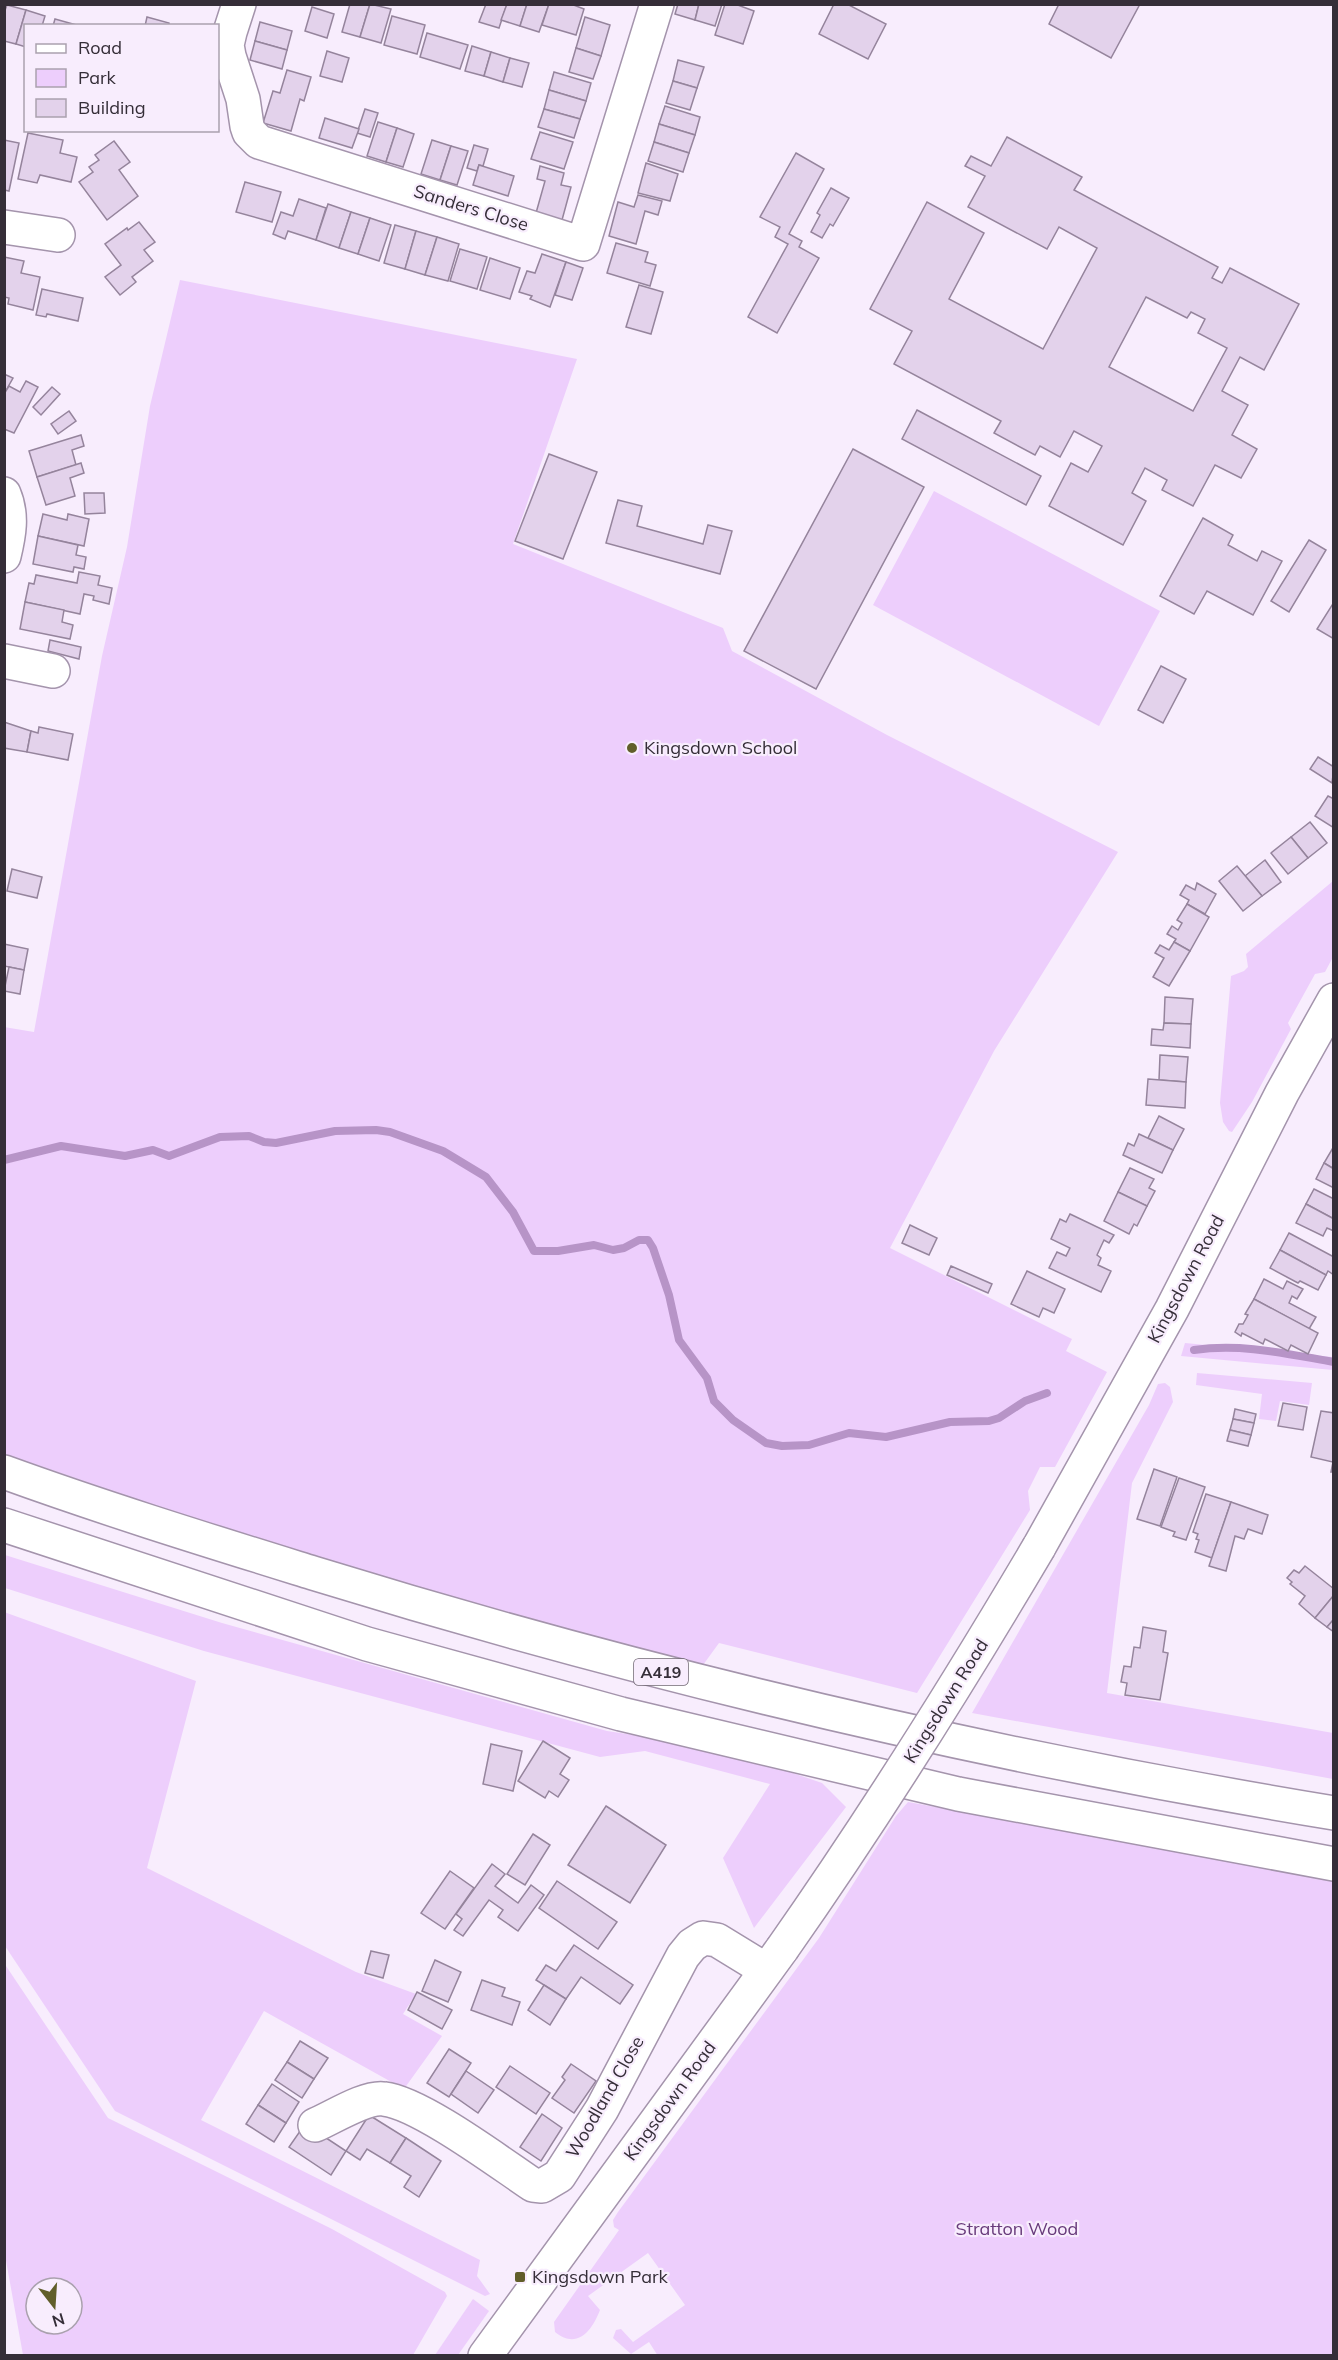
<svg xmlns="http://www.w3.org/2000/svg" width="1338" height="2360" viewBox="0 0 1338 2360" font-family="Mulish,sans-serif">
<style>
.green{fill:#edcefc;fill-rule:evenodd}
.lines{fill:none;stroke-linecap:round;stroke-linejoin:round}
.stream{stroke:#b794c7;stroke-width:8}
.building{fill:#e3d2eb;stroke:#95849c;stroke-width:1.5;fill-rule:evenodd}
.minor-casing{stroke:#a494ac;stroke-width:36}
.major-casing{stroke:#a494ac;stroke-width:36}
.highway-casing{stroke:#a494ac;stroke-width:36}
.minor{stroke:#fff;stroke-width:33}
.major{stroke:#fff;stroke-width:33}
.highway{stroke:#fff;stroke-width:33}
.major-bridge-casing{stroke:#a494ac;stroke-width:36;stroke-linecap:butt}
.major-bridge{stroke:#fff;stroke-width:33}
.poi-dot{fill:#615e2a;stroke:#f8edfd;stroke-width:2}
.labels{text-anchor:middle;stroke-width:4.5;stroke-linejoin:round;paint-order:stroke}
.shield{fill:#f8edfd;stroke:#706773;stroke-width:1.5}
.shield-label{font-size:16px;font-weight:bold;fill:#352e38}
.street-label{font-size:18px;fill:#352e38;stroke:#f8edfd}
.poi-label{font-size:18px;fill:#352e38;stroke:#f8edfd;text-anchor:start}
.park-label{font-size:18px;fill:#683b7b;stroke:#f8edfd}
</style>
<rect width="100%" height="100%" fill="#f8edfd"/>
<g class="green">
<path d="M180 280 577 359 513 544 723 628 732 651 887 735 1118 852 994 1051 890 1248 1072 1339 1066 1351 1107 1372 1055 1467H1040L1028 1491 1030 1510 917 1693 719 1643 703 1665 554 1627 249 1538 5 1454 4 1027 34 1032 102 656 127 547 150 406Z"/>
<path d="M934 491 1160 611 1099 726 873 605Z"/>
<path d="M1333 881V957L1325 972 1315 974 1288 1023 1291 1029 1252 1102 1232 1132 1229 1131 1223 1122 1220 1103 1231 976 1244 971 1248 967 1246 954Z"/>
<path d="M1185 1343 1333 1357V1370L1181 1356Z"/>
<path d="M1197 1373 1312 1383 1309 1405 1280 1401 1276 1421 1259 1419 1262 1394 1196 1385Z"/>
<path d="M1165 1383 1170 1387 1173 1402 1132 1483 1107 1693 1333 1733V1779L972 1713 1149 1405 1158 1384Z"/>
<path d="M5 1555 222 1623 607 1731 720 1748 822 1783 846 1807 754 1928 723 1858 770 1784 645 1751 600 1757 204 1651 5 1588Z"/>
<path d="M4 1612 196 1681 147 1868 356 1972 416 1994 403 2014 442 2036 404 2089 264 2011 201 2120 480 2260 477 2276 490 2294 485 2296 115 2111 5 1946Z"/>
<path d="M908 1802 1333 1879V2355L658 2356 649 2342 631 2354 613 2338 616 2330 621 2329 633 2342 685 2305 648 2253 588 2296 600 2310C592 2331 577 2350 555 2332L554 2322 619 2230 614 2227 613 2220 618 2212 819 1938 896 1816Z"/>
<path d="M4 1963 108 2118 332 2229 445 2292 447 2296 413 2355H23L5 2255ZM36 2288H72V2324H36Z"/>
<path d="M473 2299 489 2311 458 2355H435Z"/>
</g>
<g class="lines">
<g class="stream">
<path d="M4 1160 61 1146 125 1156 153 1150 169 1156 220 1137 249 1136 264 1142 276 1143 335 1131 376 1130 390 1132 443 1151 486 1177 513 1212 534 1251H558L594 1245 613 1250 624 1248 639 1240H648L653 1248 669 1295 679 1340 707 1378 714 1401 733 1420 766 1443 782 1446 809 1445 849 1433 886 1437 950 1422 989 1421 999 1418 1025 1401 1047 1393"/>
<path d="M1194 1350C1242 1343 1287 1354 1334 1362"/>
</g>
</g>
<g class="building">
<path d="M350 4H370L360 37 342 32Z"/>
<path d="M370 4 391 9 381 43 360 37Z"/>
<path d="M486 4H507L499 28 479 22Z"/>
<path d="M507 4H527L520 26 501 20Z"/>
<path d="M527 4H549L539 32 520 26Z"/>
<path d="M549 4H571L584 9 576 35 542 25Z"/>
<path d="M678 4H699L695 20 675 14Z"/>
<path d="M699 4H722L715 26 695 20Z"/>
<path d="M725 4H735L754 11 743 44 715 35Z"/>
<path d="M834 4H847L886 24 868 59 819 34Z"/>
<path d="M1059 4H1140L1111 58 1049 24Z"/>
<path d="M7 5 26 10 16 44 4 41V13Z"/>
<path d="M312 7 334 14 327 38 305 31Z"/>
<path d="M26 10 45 16 42 26H26V47L16 44Z"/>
<path d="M392 16 425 25 417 54 384 45Z"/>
<path d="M147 17 169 23V26H145Z"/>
<path d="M585 17 610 25 601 56 576 48Z"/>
<path d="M55 19 80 26H53Z"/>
<path d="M260 22 292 31 287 50 255 41Z"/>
<path d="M427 33 468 45 460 69 420 57Z"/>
<path d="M255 41 287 50 282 69 250 60Z"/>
<path d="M472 46 491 52 484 76 465 71Z"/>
<path d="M576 48 601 56 593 79 569 72Z"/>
<path d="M327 51 349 58 342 82 320 76Z"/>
<path d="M491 52 510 58 503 82 484 76Z"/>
<path d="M510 58 529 63 522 87 503 82Z"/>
<path d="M678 60 704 67 697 88 673 81Z"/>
<path d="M287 70 311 77 304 101 300 99 291 131 263 123 273 91 280 93Z"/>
<path d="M554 72 591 83 586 101 549 90Z"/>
<path d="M673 81 697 88 690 110 666 103Z"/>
<path d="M549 90 586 101 580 119 544 109Z"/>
<path d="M665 106 700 117 695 135 659 124Z"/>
<path d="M365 109 378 113 370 137 357 133Z"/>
<path d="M544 109 580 119 574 138 538 127Z"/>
<path d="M325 118 359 129 352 148 319 138Z"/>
<path d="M378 122 397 128 386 162 367 156Z"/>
<path d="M659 124 695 135 689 153 654 142Z"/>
<path d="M397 128 414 134 403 167 386 162Z"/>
<path d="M540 132 573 142 564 169 531 159Z"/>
<path d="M28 133 63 140 60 153 77 157 71 182 40 175 37 183 18 179Z"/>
<path d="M1007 137 1082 177 1074 190 1218 267 1212 278 1222 283 1230 268 1299 304 1264 370 1240 357 1222 391 1248 405 1232 435 1257 449 1241 478 1215 465 1193 506 1162 490 1167 480 1145 468 1132 493 1146 501 1123 545 1049 506 1071 463 1088 472 1102 446 1074 431 1060 457 1040 446 1035 455 994 433 1001 421 894 364 912 331 870 309 927 202 984 233 949 299 1043 349 1097 248 1059 227 1047 249 968 207 985 176 965 166 971 156 991 166ZM1146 297 1187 318 1191 312 1205 319 1198 333 1227 348 1193 411 1109 367Z"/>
<path d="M4 140 19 143 9 191 4 190Z"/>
<path d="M432 140 451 146 440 180 421 174Z"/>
<path d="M114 141 130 162 119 170 138 196 107 220 79 182 93 172 89 167 99 160 95 155Z"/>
<path d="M654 142 689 153 683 172 648 161Z"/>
<path d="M474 145 488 149 483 166 479 165 477 171 467 168Z"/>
<path d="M451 146 468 151 457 185 440 180Z"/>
<path d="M796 153 824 169 789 234 802 241 799 247 819 258 777 333 748 317 788 244 775 237 780 227 760 217Z"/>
<path d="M646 163 678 174 670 201 638 193Z"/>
<path d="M479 165 514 176 508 196 473 185Z"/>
<path d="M540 166 564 173 561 185 571 187 562 220 536 213 545 181 537 179Z"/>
<path d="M245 182 281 192 272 222 236 212Z"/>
<path d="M831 188 849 198 833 226 830 224 822 238 811 232 820 215 817 213Z"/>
<path d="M638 195 662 201 658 215 645 211 636 244 609 236 618 202 634 207Z"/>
<path d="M299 199 326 208 316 240 288 231 285 239 273 234 281 212 293 216Z"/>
<path d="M328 204 351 212 339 248 316 240Z"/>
<path d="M351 212 370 218 358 254 339 248Z"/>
<path d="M370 218 391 225 379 261 358 254Z"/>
<path d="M139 222 155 242 144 250 153 261 132 277 136 282 120 295 105 277 121 265 105 244 127 228 128 230Z"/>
<path d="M395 225 416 231 405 269 384 263Z"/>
<path d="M416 231 437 237 425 275 405 269Z"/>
<path d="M437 237 459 244 448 281 425 275Z"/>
<path d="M616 243 648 252 645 262 656 265 650 286 607 273Z"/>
<path d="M460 249 487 257 477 289 450 281Z"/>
<path d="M542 254 566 262 550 307 530 299 532 296 519 292 527 271 535 273Z"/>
<path d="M4 257 24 261 21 273 40 277 33 310 8 304 9 298 4 297Z"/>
<path d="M490 258 520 268 510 299 480 290Z"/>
<path d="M566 262 583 268 572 300 555 295Z"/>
<path d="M639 285 663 292 651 334 626 327Z"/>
<path d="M42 289 83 298 78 321 47 314 46 317 36 315Z"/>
<path d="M4 374 13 378 4 394Z"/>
<path d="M26 381 38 387 14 433 4 429V394L9 386 20 392Z"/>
<path d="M52 387 60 394 41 415 33 407Z"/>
<path d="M917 410 1041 476 1026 505 902 439Z"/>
<path d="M69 411 76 421 58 434 51 424Z"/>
<path d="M81 435 84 446 72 450 76 465 37 477 29 451Z"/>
<path d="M853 449 924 487 816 689 744 651Z"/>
<path d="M549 454 597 472 563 559 515 541Z"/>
<path d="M81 463 84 473 70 478 75 496 46 505 37 477Z"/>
<path d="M84 493H104L105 513 85 514Z"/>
<path d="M618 500 642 506 637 526 703 544 708 525 732 531 720 574 606 543Z"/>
<path d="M43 514 67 520 68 514 89 519 84 546 38 536Z"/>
<path d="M1203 518 1233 535 1228 545 1257 561 1262 551 1282 561 1253 615 1207 591 1194 614 1160 596Z"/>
<path d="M38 536 78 545 76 555 86 557 84 569 74 567 73 572 33 564Z"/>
<path d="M1309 540 1326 550 1289 612 1271 601Z"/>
<path d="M79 572 100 576 98 585 112 588 109 604 93 600 94 596 84 594 80 614 25 602 29 583 34 584 36 575 77 583Z"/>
<path d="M25 602 64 610 62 622 73 625 70 639 20 629Z"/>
<path d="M1334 602V639L1317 629Z"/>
<path d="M50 640 81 647 79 659 48 651Z"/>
<path d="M1161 666 1186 679 1163 723 1138 710Z"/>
<path d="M4 722 31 731 27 752 4 748Z"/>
<path d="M39 727 73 734 68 760 27 752 31 731 38 733Z"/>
<path d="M1318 757 1334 767 1332 783 1310 769Z"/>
<path d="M1328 796 1334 799V828L1315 816Z"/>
<path d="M1310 822 1327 843 1308 858 1291 837Z"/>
<path d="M1291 837 1308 858 1288 874 1271 853Z"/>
<path d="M1265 860 1281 882 1262 896 1245 876Z"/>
<path d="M1237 866 1262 896 1243 911 1219 881Z"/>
<path d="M12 869 42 877 37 898 7 891Z"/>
<path d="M1197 883 1216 894 1205 914 1187 904 1189 900 1180 895 1186 885 1195 890Z"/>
<path d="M1187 904 1209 917 1190 951 1174 942 1176 939 1167 934 1172 926 1178 930 1182 923 1177 920Z"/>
<path d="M1174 942 1190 951 1169 986 1153 977 1164 958 1155 953 1160 945 1169 950Z"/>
<path d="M4 944 28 949 24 970 4 966Z"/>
<path d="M9 967 24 970 20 994 4 991Z"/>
<path d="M1165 997 1193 999 1191 1024 1164 1023Z"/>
<path d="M1164 1023 1191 1024 1190 1048 1151 1045 1152 1029 1163 1030Z"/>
<path d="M1160 1055 1188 1057 1186 1082 1159 1080Z"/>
<path d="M1148 1079 1186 1082 1185 1108 1146 1105Z"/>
<path d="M1159 1116 1184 1129 1173 1150 1148 1138Z"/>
<path d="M1139 1134 1173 1150 1162 1173 1123 1155 1128 1143 1134 1146Z"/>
<path d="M1334 1146V1169L1324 1163Z"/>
<path d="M1324 1163 1334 1169V1188L1316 1179Z"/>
<path d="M1130 1168 1154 1179 1149 1188 1155 1191 1147 1206 1118 1192Z"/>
<path d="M1314 1189 1334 1199V1219L1306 1204Z"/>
<path d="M1118 1192 1147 1206 1137 1226 1134 1224 1129 1234 1104 1221Z"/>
<path d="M1306 1204 1334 1219V1231L1327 1228 1323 1236 1296 1223Z"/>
<path d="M1070 1214 1114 1235 1109 1243 1104 1240 1097 1255 1101 1258 1098 1265 1111 1271 1101 1292 1049 1268 1057 1252 1066 1256 1070 1248 1051 1239 1060 1219 1066 1222Z"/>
<path d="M910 1225 937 1238 929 1255 902 1243Z"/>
<path d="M1289 1233 1334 1257V1275L1328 1271 1326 1275 1280 1250Z"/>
<path d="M1280 1250 1326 1275 1318 1290 1300 1281 1298 1283 1270 1268Z"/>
<path d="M951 1266 992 1284 988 1293 947 1275Z"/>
<path d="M1027 1271 1065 1289 1054 1313 1043 1308 1039 1317 1011 1304Z"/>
<path d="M1264 1279 1283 1289 1287 1281 1303 1289 1297 1299 1292 1296 1289 1303 1316 1317 1309 1329 1254 1299Z"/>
<path d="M1254 1299 1318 1333 1308 1354 1291 1345 1288 1351 1265 1339 1263 1344 1242 1333 1241 1336 1235 1332 1239 1324H1243L1248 1315 1245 1314Z"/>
<path d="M1283 1403 1307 1407 1303 1430 1278 1426Z"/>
<path d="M1235 1409 1256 1414 1254 1423 1233 1419Z"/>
<path d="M1321 1411 1334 1413V1472H1331L1333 1462 1311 1457Z"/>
<path d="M1233 1419 1254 1423 1251 1435 1230 1430Z"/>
<path d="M1230 1430 1251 1435 1248 1446 1227 1441Z"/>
<path d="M1154 1469 1177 1477 1160 1526 1137 1519Z"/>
<path d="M1179 1478 1205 1487 1186 1540 1173 1536 1175 1532 1161 1527Z"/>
<path d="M1206 1494 1231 1502 1212 1558 1195 1552 1199 1540 1196 1539 1198 1534 1193 1532Z"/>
<path d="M1231 1502 1268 1515 1262 1534 1248 1529 1244 1539 1235 1536 1226 1571 1209 1566Z"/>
<path d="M1305 1566 1334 1589V1595L1315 1618 1299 1604 1305 1596 1290 1584 1292 1582 1287 1578 1294 1570 1299 1573Z"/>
<path d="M1334 1595V1619L1327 1627 1315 1618Z"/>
<path d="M1334 1619V1632L1327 1627Z"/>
<path d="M1143 1627 1166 1631 1163 1652 1168 1653 1160 1700 1125 1695 1127 1683 1121 1682 1124 1666 1131 1667 1134 1647 1140 1648Z"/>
<path d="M543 1741 570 1758 560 1774 569 1780 558 1797 549 1791 545 1798 518 1781Z"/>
<path d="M491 1744 522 1751 513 1791 483 1784Z"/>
<path d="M606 1806 666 1845 630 1903 568 1865Z"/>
<path d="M533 1834 550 1845 525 1885 507 1874Z"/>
<path d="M492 1864 505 1874 495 1886 518 1903 531 1885 544 1895 518 1931 498 1917 503 1910 489 1900 463 1936 454 1930 462 1919 456 1914Z"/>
<path d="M450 1871 474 1888 445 1929 421 1913Z"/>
<path d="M557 1881 617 1922 598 1949 539 1908Z"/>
<path d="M574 1945 633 1985 620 2004 581 1977 566 1999 536 1980 546 1965 556 1971Z"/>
<path d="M371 1951 389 1955 383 1978 365 1973Z"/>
<path d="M435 1960 461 1972 448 2002 422 1991Z"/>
<path d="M482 1980 505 1988 502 1996 520 2002 512 2025 471 2010Z"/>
<path d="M544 1985 566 1999 550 2025 528 2010Z"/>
<path d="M417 1992 452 2010 442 2029 408 2010Z"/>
<path d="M300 2041 328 2058 314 2079 287 2062Z"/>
<path d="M449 2049 471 2063 449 2097 427 2083Z"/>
<path d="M287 2062 314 2079 302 2098 275 2080Z"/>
<path d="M571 2064 596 2081 574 2113 552 2098 565 2080 562 2077Z"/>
<path d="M510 2066 550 2093 536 2114 496 2087Z"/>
<path d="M466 2071 494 2090 478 2113 451 2094Z"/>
<path d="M272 2084 299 2102 286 2123 258 2105Z"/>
<path d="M258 2105 286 2123 274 2142 246 2124Z"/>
<path d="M542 2114 562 2128 541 2161 520 2147Z"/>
<path d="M369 2115 406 2138 390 2163 367 2149 360 2160 346 2151Z"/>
<path d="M305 2124 346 2151 331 2175 289 2147Z"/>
<path d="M406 2138 441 2161 419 2197 404 2187 411 2176 390 2163Z"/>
</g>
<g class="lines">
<defs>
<g id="minor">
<path d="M239 4 230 32 227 45 229 56 243 99 247 126 249 132 259 142 583 244 657 4"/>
<path d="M4 227 58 235"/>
<path d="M4 494C13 515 9 535 4 556"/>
<path d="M4 661 53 671"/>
<path d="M315 2125C332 2118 366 2096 384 2099 420 2103 500 2163 533 2185L542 2186 559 2176 602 2109 683 1956 692 1945 703 1938 717 1940 766 1970"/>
</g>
<g id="major">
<path d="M1039 1547 1172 1309 1282 1093 1334 1000"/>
<path d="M485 2356 782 1949"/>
</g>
<g id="highway">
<path d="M4 1472C106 1509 210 1541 313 1573 647 1676 988 1756 1334 1813"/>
<path d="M4 1525 367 1644 621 1714 958 1794 1334 1864"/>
</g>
</defs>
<use href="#minor" class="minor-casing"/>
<use href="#major" class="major-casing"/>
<use href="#highway" class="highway-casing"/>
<use href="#minor" class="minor"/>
<use href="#major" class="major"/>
<use href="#highway" class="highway"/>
<defs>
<path id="major-bridge" d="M782 1949C874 1818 958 1684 1039 1547"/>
</defs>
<use href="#major-bridge" class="major-bridge-casing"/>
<use href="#major-bridge" class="major-bridge"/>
</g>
<g class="poi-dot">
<circle cx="632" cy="748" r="6"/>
<rect x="514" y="2271" width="12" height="12" rx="3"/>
</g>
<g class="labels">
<rect class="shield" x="634" y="1659" width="54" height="26" rx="4.5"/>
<g class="shield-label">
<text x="661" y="1678">A419</text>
</g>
<g class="street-label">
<text transform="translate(471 208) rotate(17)" y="6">Sanders Close</text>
<text transform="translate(1186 1279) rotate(-62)" y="6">Kingsdown Road</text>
<text transform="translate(946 1701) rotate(-58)" y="6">Kingsdown Road</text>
<text transform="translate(605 2097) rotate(-60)" y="6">Woodland Close</text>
<text transform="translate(670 2101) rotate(-54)" y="6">Kingsdown Road</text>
</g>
<g class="poi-label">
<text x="644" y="754">Kingsdown School</text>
<text x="532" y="2283">Kingsdown Park</text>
</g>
<g class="park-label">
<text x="1017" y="2235">Stratton Wood</text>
</g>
</g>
<rect width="1338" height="2360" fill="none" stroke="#352e38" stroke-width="12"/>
<rect x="24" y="24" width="195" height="108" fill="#f8edfd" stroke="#aaa1ae" stroke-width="1.5"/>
<rect x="36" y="44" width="30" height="9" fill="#ffffff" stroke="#aaa1ae" stroke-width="1.5"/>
<text x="78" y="54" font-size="18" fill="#352e38">Road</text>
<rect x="36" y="69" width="30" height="18" fill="#edcefc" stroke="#aaa1ae" stroke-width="1.5"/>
<text x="78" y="84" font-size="18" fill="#352e38">Park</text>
<rect x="36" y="99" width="30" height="18" fill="#e3d2eb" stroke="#aaa1ae" stroke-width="1.5"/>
<text x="78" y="114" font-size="18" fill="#352e38">Building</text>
<g transform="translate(54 2306) rotate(163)"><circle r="28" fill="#f8edfd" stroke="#aaa1ae" stroke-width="1.5"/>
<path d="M0-4.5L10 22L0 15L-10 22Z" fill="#615e2a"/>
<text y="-9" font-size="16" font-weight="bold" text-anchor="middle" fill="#352e38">N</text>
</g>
</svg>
